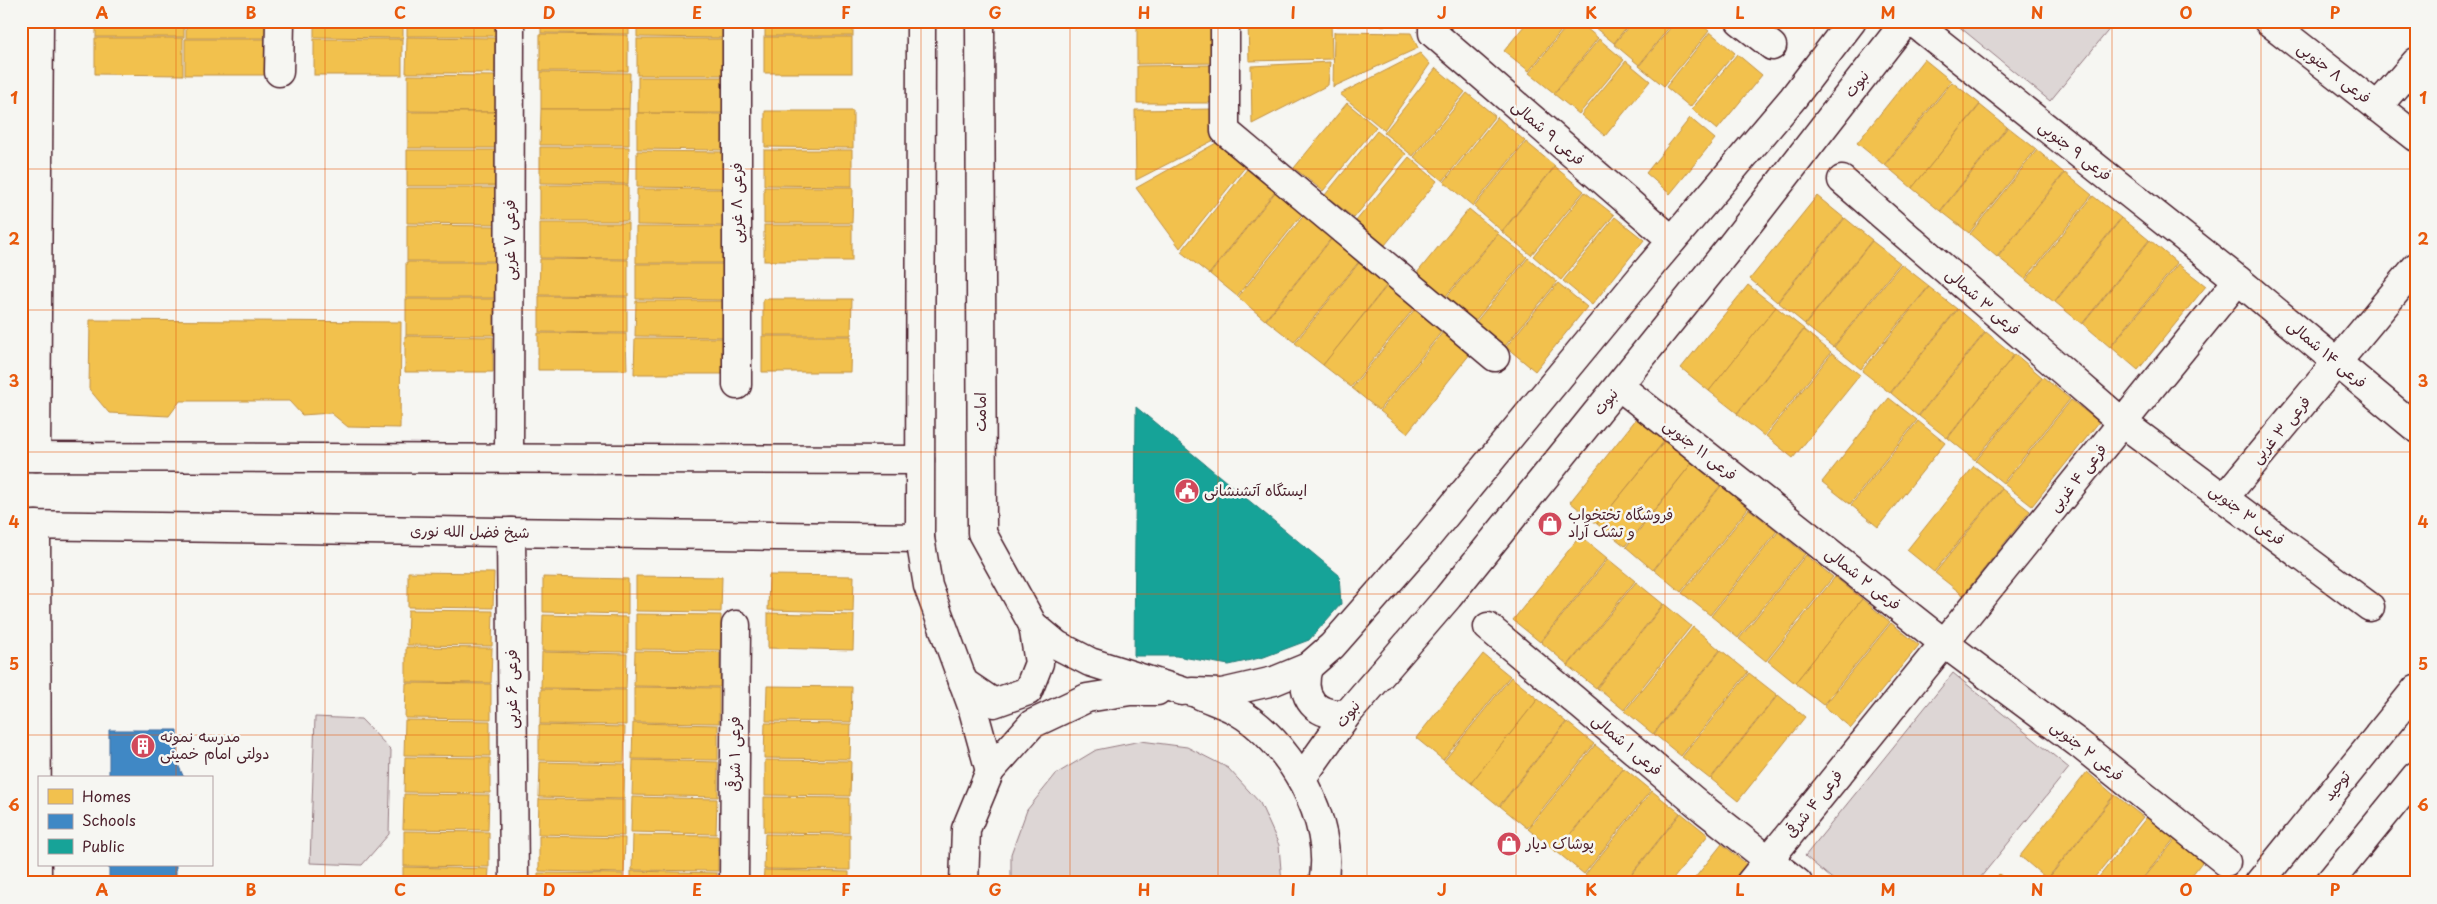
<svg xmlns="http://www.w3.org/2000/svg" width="2437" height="904" viewBox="0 0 2437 904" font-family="'Playpen Sans','Playpen Sans Arabic',sans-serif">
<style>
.green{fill:#ddd6d5;stroke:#947a80}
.homes{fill:#f2c14e;stroke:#c09044}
.schools{fill:#3f88c5;stroke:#426897}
.public{fill:#17a398;stroke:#267b77}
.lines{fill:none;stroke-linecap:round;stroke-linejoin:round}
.street-casing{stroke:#4a1f2b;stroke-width:31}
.secondary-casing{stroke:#4a1f2b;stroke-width:31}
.street{stroke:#f6f6f2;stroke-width:28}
.secondary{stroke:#f6f6f2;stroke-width:28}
.grid{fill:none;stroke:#e8590c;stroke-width:1;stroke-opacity:0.55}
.labels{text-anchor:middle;stroke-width:5;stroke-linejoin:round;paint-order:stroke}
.street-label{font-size:15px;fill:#4a1f2b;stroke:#f6f6f2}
.poi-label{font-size:15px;fill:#4a1f2b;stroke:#f6f6f2;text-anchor:start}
.neatline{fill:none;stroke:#e8590c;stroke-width:2}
.grid-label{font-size:16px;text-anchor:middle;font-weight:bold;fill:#e8590c}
</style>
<rect width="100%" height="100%" fill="#f6f6f2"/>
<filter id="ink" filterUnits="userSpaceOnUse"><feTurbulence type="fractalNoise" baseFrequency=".02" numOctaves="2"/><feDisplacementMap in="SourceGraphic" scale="10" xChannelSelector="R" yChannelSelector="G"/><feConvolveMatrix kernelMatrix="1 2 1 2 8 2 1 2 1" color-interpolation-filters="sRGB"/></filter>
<g filter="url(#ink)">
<g class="green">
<path d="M1959 21H2116L2050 101 1956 24Z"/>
<path d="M1953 673 2069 768 1976 883H1837L1805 856Z"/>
<path d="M315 717 361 719 391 750 389 834 362 865 310 863Z"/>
<path d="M1141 741 1187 747 1228 768 1260 803 1279 845 1282 883H1011V854L1027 810 1056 774 1096 750Z"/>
</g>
<g class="homes">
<rect x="96" y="21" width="88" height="16"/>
<rect x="186" y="21" width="88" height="17"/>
<path d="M314 21H403V38L314 37Z"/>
<rect x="407" y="21" width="89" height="15"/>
<path d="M541 21H629V34L541 33Z"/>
<path d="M637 21H726L725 38 637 37Z"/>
<rect x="765" y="21" width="88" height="15"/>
<path d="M1136 21H1214V25L1136 26Z"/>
<path d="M1335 21H1417V25L1335 26Z"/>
<path d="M1528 21H1569L1529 71 1504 51Z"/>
<path d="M1571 21H1578L1598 38 1554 93 1529 73Z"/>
<path d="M1590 21H1631L1614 43 1589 23Z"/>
<path d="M1633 21H1674L1639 65 1614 44Z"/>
<path d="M1676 21H1697L1709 31 1664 86 1639 66Z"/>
<path d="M1331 22 1332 59 1249 61 1248 23Z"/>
<path d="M1214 26V63L1137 64V27Z"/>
<path d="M1334 32 1411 33 1418 48 1333 87Z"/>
<path d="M1710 32 1735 53 1690 107 1666 87Z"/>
<path d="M540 34 628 35V71H540Z"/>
<path d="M407 37 495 38V73H406Z"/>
<rect x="764" y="37" width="88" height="36"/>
<path d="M95 38H183V75L95 74Z"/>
<path d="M185 39H274L273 75H185Z"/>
<rect x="314" y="39" width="88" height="36"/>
<rect x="637" y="39" width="88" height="36"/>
<path d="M1599 39 1624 60 1579 114 1554 94Z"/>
<path d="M1420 53 1430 64 1384 130 1340 94Z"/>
<path d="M1737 54 1762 75 1717 130 1692 109Z"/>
<path d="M1924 59 1951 81 1884 165 1857 143Z"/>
<path d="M1626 61 1650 81 1605 136 1581 115Z"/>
<path d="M1330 62 1328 85 1252 124 1251 66Z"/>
<path d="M1214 65 1215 103H1137V66Z"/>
<path d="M1436 68 1465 92 1413 156 1384 133Z"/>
<path d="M541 72 630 73 629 109H541Z"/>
<path d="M408 75 496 76V112L408 111Z"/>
<rect x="638" y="77" width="88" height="36"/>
<path d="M1952 82 1980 104 1912 188 1885 165Z"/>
<path d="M1467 93 1495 116 1443 181 1414 157Z"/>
<path d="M1347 103 1376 127 1323 191 1294 168Z"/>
<path d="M1980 105 2007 127 1940 211 1912 188Z"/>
<path d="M541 109H629V145H540Z"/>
<path d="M1215 109 1216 139 1136 180 1135 110Z"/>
<path d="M765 111H853V148L765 147Z"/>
<rect x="408" y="112" width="88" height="36"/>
<path d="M637 113 726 114 725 150 637 149Z"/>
<path d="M1497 117 1525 141 1473 206 1444 182Z"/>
<path d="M1690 118 1715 139 1670 194 1646 173Z"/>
<path d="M2008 127 2036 149 1969 233 1941 211Z"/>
<path d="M1377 131 1406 154 1354 218 1325 195Z"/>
<path d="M1218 142 1246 166 1180 248 1136 188Z"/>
<path d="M1526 142 1555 166 1502 231 1474 207Z"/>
<path d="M540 147H629L628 184 540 183Z"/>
<rect x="407" y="150" width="88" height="36"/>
<path d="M764 150H852V186L764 185Z"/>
<path d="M2037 150 2064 173 1997 257 1970 234Z"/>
<path d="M637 151 725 152V188L637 187Z"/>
<path d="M1409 157 1437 181 1385 245 1356 221Z"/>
<path d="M1555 167 1584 191 1531 255 1502 232Z"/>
<path d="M1248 168 1276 190 1209 274 1181 252Z"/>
<path d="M2065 173 2092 195 2025 279 1998 257Z"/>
<rect x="540" y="185" width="88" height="36"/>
<path d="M764 187H853L852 223H764Z"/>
<path d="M407 188H495V224L407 223Z"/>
<path d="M637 189H725V226L637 225Z"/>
<path d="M1277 190 1304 212 1237 296 1210 274Z"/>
<path d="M1585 192 1614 215 1561 280 1533 256Z"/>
<path d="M1817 196 1844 218 1777 302 1750 279Z"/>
<path d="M2093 196 2121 218 2054 302 2026 280Z"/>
<path d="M1469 209 1498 233 1445 297 1417 273Z"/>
<path d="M1305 214 1333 236 1265 320 1238 297Z"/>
<path d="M1615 217 1644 240 1592 305 1563 281Z"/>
<path d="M1845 218 1872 240 1805 324 1778 302Z"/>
<path d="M2122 218 2149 240 2082 324 2055 302Z"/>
<path d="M540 223H628V259L540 258Z"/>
<path d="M407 225 495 226V261H407Z"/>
<rect x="764" y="225" width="88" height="36"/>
<path d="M636 227H725L724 263H636Z"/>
<path d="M1498 234 1527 257 1474 322 1446 298Z"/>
<path d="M1334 236 1361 259 1294 342 1266 320Z"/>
<path d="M2150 240 2177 263 2110 347 2083 324Z"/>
<path d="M1872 241 1900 263 1833 347 1805 325Z"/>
<path d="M1528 258 1557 282 1505 346 1476 322Z"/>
<path d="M540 259 628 260V296L539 295Z"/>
<path d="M1362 259 1390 281 1323 365 1295 343Z"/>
<path d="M406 262H495L494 298H406Z"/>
<path d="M636 264H724V300L636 299Z"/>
<path d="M1901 264 1929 286 1861 369 1834 347Z"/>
<path d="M2178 264 2206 286 2138 370 2111 347Z"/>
<path d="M1391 281 1418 303 1351 387 1323 365Z"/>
<path d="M1558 283 1587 307 1535 371 1506 347Z"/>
<path d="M1748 285 1776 307 1709 391 1681 368Z"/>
<path d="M1929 287 1957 309 1890 393 1862 371Z"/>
<path d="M539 296 627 297V333L539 332Z"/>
<rect x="406" y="299" width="88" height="36"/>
<path d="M763 299H852L851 335H763Z"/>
<path d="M636 301H724V337L635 336Z"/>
<path d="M1419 304 1446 326 1379 410 1352 388Z"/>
<path d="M1776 307 1804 329 1737 413 1709 391Z"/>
<path d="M1958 309 1985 332 1918 416 1891 393Z"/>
<path d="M90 320 401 322 400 428 348 427 331 413 302 415 289 401H180L169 416 109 413 89 389Z"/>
<path d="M1447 327 1474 349 1407 433 1380 411Z"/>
<path d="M1804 330 1831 352 1764 436 1737 414Z"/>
<path d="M1986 332 2014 355 1947 438 1919 416Z"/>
<path d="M538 333 626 334 627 370H538Z"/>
<path d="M405 336 493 337V372H405Z"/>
<path d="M762 336H851L850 372H762Z"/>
<path d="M635 338H723V374H634Z"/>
<path d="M1832 353 1860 375 1793 458 1766 436Z"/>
<path d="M2015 354 2042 377 1975 460 1948 438Z"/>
<path d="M2043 377 2070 399 2003 483 1976 461Z"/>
<path d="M1889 398 1917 420 1850 504 1822 482Z"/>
<path d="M2071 400 2099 422 2032 506 2004 484Z"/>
<path d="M1637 418 1665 440 1597 524 1570 502Z"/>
<path d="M1918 421 1945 443 1878 527 1851 505Z"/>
<path d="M1665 441 1692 463 1625 546 1597 524Z"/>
<path d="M1692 463 1720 486 1653 570 1626 547Z"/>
<path d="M1974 466 2002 488 1934 572 1907 550Z"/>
<path d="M1721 486 1748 508 1681 592 1654 570Z"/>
<path d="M2002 489 2030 511 1963 595 1935 573Z"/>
<path d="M1749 509 1777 531 1710 615 1682 593Z"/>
<path d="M1778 532 1805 554 1738 638 1711 616Z"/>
<path d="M1580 536 1607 558 1540 642 1513 620Z"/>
<path d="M1806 555 1833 577 1766 661 1739 639Z"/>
<path d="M1608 559 1635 581 1568 665 1541 642Z"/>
<path d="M408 572 494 573 493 608 408 607Z"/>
<path d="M769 575 854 576 853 612 768 610Z"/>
<path d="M636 576 722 577 721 612 636 611Z"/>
<path d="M543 577 628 579V614L543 612Z"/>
<path d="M1835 577 1862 599 1795 683 1768 661Z"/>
<path d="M1636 582 1663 604 1596 688 1568 666Z"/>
<path d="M1862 599 1890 622 1823 705 1795 683Z"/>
<path d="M1664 604 1691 626 1624 710 1597 688Z"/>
<path d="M408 610 493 611 492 646 407 645Z"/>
<path d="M768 613 854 615 853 650 768 648Z"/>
<path d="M636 614 721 615V650L636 649Z"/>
<path d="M543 615 628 617V652L542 651Z"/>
<path d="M1891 623 1919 645 1851 728 1824 706Z"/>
<path d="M1693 627 1720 650 1653 734 1625 711Z"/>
<path d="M406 647 492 648 491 683 406 682Z"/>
<path d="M1721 650 1748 672 1681 756 1654 734Z"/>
<path d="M635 651 720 652V687L634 686Z"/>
<path d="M542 652 627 654 626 689 541 688Z"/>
<path d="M1483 654 1510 676 1443 760 1416 738Z"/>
<path d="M1749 673 1777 695 1710 779 1682 757Z"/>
<path d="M1511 677 1538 699 1471 783 1444 761Z"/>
<path d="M406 683 491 684V719L405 718Z"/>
<path d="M767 686 852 687 851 722 766 721Z"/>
<path d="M634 687 719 688V723L634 722Z"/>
<path d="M541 689 626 690V725L540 724Z"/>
<path d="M1778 695 1805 717 1738 801 1711 779Z"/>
<path d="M1538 699 1566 722 1499 806 1471 783Z"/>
<path d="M405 720 490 721V756L404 755Z"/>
<path d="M1567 722 1594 744 1527 828 1500 806Z"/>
<path d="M633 723 718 725V760L632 759Z"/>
<path d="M765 723 851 724 850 759 764 758Z"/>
<path d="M539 725 625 727 624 762 539 760Z"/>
<path d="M1595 745 1623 768 1556 852 1528 829Z"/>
<path d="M405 757 490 758V793L404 792Z"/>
<path d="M633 760 718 762V797L632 795Z"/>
<path d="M765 760 851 761 850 796 765 795Z"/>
<path d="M540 762 625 764 624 799 539 797Z"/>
<path d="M1624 768 1651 790 1584 874 1557 852Z"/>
<path d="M2087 772 2114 795 2047 879 2020 856Z"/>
<path d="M1652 791 1680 813 1624 883H1595L1585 875Z"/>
<path d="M404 794 489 795 488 830 403 829Z"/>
<path d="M2115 795 2143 817 2090 883H2053L2048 879Z"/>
<path d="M632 797 717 799 716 834 631 832Z"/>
<path d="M764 797 849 798V833L764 832Z"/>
<path d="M539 799 624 800V836L538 834Z"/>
<path d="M1681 813 1708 835 1670 883H1625Z"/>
<path d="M2147 817 2174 839 2139 883H2094Z"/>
<path d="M404 831 489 832V867L404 866Z"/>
<path d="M765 834 850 835V870L764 869Z"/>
<path d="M633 835 718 836V871L632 870Z"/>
<path d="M539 836 625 838 624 873 539 871Z"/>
<path d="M2175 840 2202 862 2186 883H2140Z"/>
<path d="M1722 844 1749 866 1736 883H1691Z"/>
<path d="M403 867 489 869 488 883H403Z"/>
<path d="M764 870 849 872V883H763Z"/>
<path d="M631 871 717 873V883H631Z"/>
<path d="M538 873 623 874V883H538Z"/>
<path d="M1999 874 2010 883H1992Z"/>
</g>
<g class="schools">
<path d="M109 730H177V762L184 778H109Z"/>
<path d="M109 865H176V882L109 883Z"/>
</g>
<path class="public" d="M1136 407 1339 575 1341 604 1309 640 1264 657 1229 665 1176 656H1134Z"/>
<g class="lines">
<defs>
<g id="street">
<path d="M737 21V385"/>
<path d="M1225 21V131L1495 357"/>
<path d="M1433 21V33L1672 240"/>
<path d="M1740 21 1772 46"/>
<path d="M1912 21 2238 280 2416 428"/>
<path d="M2268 21 2416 137"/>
<path d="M279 72 280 21"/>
<path d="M2377 107 2416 62"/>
<path d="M1842 180 2123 423 2370 607"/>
<path d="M1619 386 1944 643 2078 743 2226 862"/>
<path d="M509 458 510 21"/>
<path d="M2224 498 2416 267"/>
<path d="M511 532 514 883"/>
<path d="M1488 627 1705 810 1798 883"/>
<path d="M734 883 736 625"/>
<path d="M1750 883 2238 280"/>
</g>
<g id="secondary">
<path d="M921 21 920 538 928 586 972 706 990 771"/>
<path d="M980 21 982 533 1033 625 1057 645 1090 662 1182 691"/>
<path d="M21 457 920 460"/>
<path d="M36 457 39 21"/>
<path d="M21 525 920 538"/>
<path d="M36 525 37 883"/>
<path d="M1308 667C1299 698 1316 718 1348 713"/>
<path d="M963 682 994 703 1028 691 1039 663 1033 625"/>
<path d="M1192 692 1222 693 1274 681 1308 667 1332 646 1420 546 1643 275 1793 98 1852 21"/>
<path d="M1200 695C1211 700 1224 704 1235 710 1289 740 1336 821 1323 883"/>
<path d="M1302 778 1348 713 1448 597 1731 246 1906 21"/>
<path d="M964 883 966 829 990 771 1032 724 1087 698 1130 691H1157"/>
<path d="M2259 883 2416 689"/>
<path d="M2329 883 2416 776"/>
</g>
</defs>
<use href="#street" class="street-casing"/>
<use href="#secondary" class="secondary-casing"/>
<use href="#street" class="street"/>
<use href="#secondary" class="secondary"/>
</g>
</g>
<path class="grid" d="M176 21V778M325 21V883M474 21V883M623 21V883M772 21V883M921 21V883M1070 21V883M1218 21V883M1367 21V883M1516 21V883M1665 21V883M1814 21V883M1963 21V883M2112 21V883M2261 21V883M21 169H2416M21 310H2416M21 452H2416M21 594H2416M21 735H2416M176 865V883"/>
<defs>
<symbol id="civic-disc" viewBox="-11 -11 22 22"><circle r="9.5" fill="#d1495b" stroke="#f6f6f2"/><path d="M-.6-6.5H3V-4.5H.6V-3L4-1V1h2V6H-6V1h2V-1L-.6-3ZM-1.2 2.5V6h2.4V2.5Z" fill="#fff"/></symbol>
<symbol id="shop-disc" viewBox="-11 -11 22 22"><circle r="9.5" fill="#d1495b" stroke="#f6f6f2"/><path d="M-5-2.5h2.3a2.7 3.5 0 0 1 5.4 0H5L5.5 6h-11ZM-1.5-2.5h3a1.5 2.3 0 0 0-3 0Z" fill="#fff"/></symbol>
<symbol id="building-disc" viewBox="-11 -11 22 22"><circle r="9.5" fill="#d1495b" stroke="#f6f6f2"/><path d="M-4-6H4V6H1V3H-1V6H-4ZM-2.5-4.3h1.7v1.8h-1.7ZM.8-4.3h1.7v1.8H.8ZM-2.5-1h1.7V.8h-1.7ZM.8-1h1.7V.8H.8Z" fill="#fff"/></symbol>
</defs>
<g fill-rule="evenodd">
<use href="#civic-disc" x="1173" y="477" width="28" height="28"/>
<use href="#shop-disc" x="1536" y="510" width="28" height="28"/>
<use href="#building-disc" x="129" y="732" width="28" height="28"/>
<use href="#shop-disc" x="1495" y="830" width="28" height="28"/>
</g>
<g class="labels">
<g class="street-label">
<text transform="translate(2334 73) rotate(38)" y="5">فرعی ۸ جنوبی</text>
<text transform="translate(1857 84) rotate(-52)" y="5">نبوت</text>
<text transform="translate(1548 133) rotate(41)" y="5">فرعی ۹ شمالی</text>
<text transform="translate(2075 151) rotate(38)" y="5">فرعی ۹ جنوبی</text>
<text transform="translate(737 203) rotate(-90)" y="5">فرعی ۸ غربی</text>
<text transform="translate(510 240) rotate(-90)" y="5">فرعی ۷ غربی</text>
<text transform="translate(1983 302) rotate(41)" y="5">فرعی ۳ شمالی</text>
<text transform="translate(2327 354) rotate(40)" y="5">فرعی ۱۴ شمالی</text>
<text transform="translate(1606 402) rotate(-51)" y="5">نبوت</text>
<text transform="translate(981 412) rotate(-90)" y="5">امامت</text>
<text transform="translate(2281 430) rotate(-50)" y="5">فرعی ۳ غربی</text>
<text transform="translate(1700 450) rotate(38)" y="5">فرعی ۱۱ جنوبی</text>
<text transform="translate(2078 478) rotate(-51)" y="5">فرعی ۴ غربی</text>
<text transform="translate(2247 515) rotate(37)" y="5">فرعی ۳ جنوبی</text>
<text transform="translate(470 532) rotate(1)" y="5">شیخ فضل الله نوری</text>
<text transform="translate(1863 579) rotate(38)" y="5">فرعی ۲ شمالی</text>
<text transform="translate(512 689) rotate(-90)" y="5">فرعی ۶ غربی</text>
<text transform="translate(1348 714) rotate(-52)" y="5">نبوت</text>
<text transform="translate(1627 745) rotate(40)" y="5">فرعی ۱ شمالی</text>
<text transform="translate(2087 751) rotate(38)" y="5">فرعی ۲ جنوبی</text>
<text transform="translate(735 754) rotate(-90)" y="5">فرعی ۱ شرقی</text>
<text transform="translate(2337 786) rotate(-51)" y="5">توحید</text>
<text transform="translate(1814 804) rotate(-51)" y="5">فرعی ۴ شرقی</text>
</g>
<g class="poi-label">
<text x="1204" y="496">ایستگاه آتشنشانی</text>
<text x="1568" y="520">فروشگاه تختخواب<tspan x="1568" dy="17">و تشک آراد</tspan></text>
<text x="160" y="742">مدرسه نمونه<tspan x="160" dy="17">دولتی امام خمینی</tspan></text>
<text x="1526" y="849">پوشاک دیار</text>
</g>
</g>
<rect width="2437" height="904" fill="none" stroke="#f6f6f2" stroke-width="55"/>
<rect x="38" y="776" width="175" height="90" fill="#f6f6f2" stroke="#b1a0a2"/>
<rect x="48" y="789" width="25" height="15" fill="#f2c14e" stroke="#b1a0a2"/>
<text x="82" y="802" font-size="15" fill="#4a1f2b">Homes</text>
<rect x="48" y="814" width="25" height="15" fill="#3f88c5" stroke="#b1a0a2"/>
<text x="82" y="826" font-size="15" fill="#4a1f2b">Schools</text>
<rect x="48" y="839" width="25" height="15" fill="#17a398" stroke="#b1a0a2"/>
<text x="82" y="852" font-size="15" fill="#4a1f2b">Public</text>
<rect x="28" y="28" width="2382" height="848" class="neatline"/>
<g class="grid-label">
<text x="102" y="19">A</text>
<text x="251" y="19">B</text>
<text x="400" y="19">C</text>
<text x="549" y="19">D</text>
<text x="697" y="19">E</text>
<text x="846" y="19">F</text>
<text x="995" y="19">G</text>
<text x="1144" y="19">H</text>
<text x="1293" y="19">I</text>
<text x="1442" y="19">J</text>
<text x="1591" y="19">K</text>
<text x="1740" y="19">L</text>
<text x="1888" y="19">M</text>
<text x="2037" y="19">N</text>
<text x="2186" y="19">O</text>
<text x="2335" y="19">P</text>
<text x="14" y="104">1</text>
<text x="2423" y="104">1</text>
<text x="14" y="245">2</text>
<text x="2423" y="245">2</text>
<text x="14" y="387">3</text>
<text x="2423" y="387">3</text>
<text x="14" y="528">4</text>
<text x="2423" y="528">4</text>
<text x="14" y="670">5</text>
<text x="2423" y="670">5</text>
<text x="14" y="811">6</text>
<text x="2423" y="811">6</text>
<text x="102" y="896">A</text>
<text x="251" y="896">B</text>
<text x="400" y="896">C</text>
<text x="549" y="896">D</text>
<text x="697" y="896">E</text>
<text x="846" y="896">F</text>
<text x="995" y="896">G</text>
<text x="1144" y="896">H</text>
<text x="1293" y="896">I</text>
<text x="1442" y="896">J</text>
<text x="1591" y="896">K</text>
<text x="1740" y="896">L</text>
<text x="1888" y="896">M</text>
<text x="2037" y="896">N</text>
<text x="2186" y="896">O</text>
<text x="2335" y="896">P</text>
</g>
</svg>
